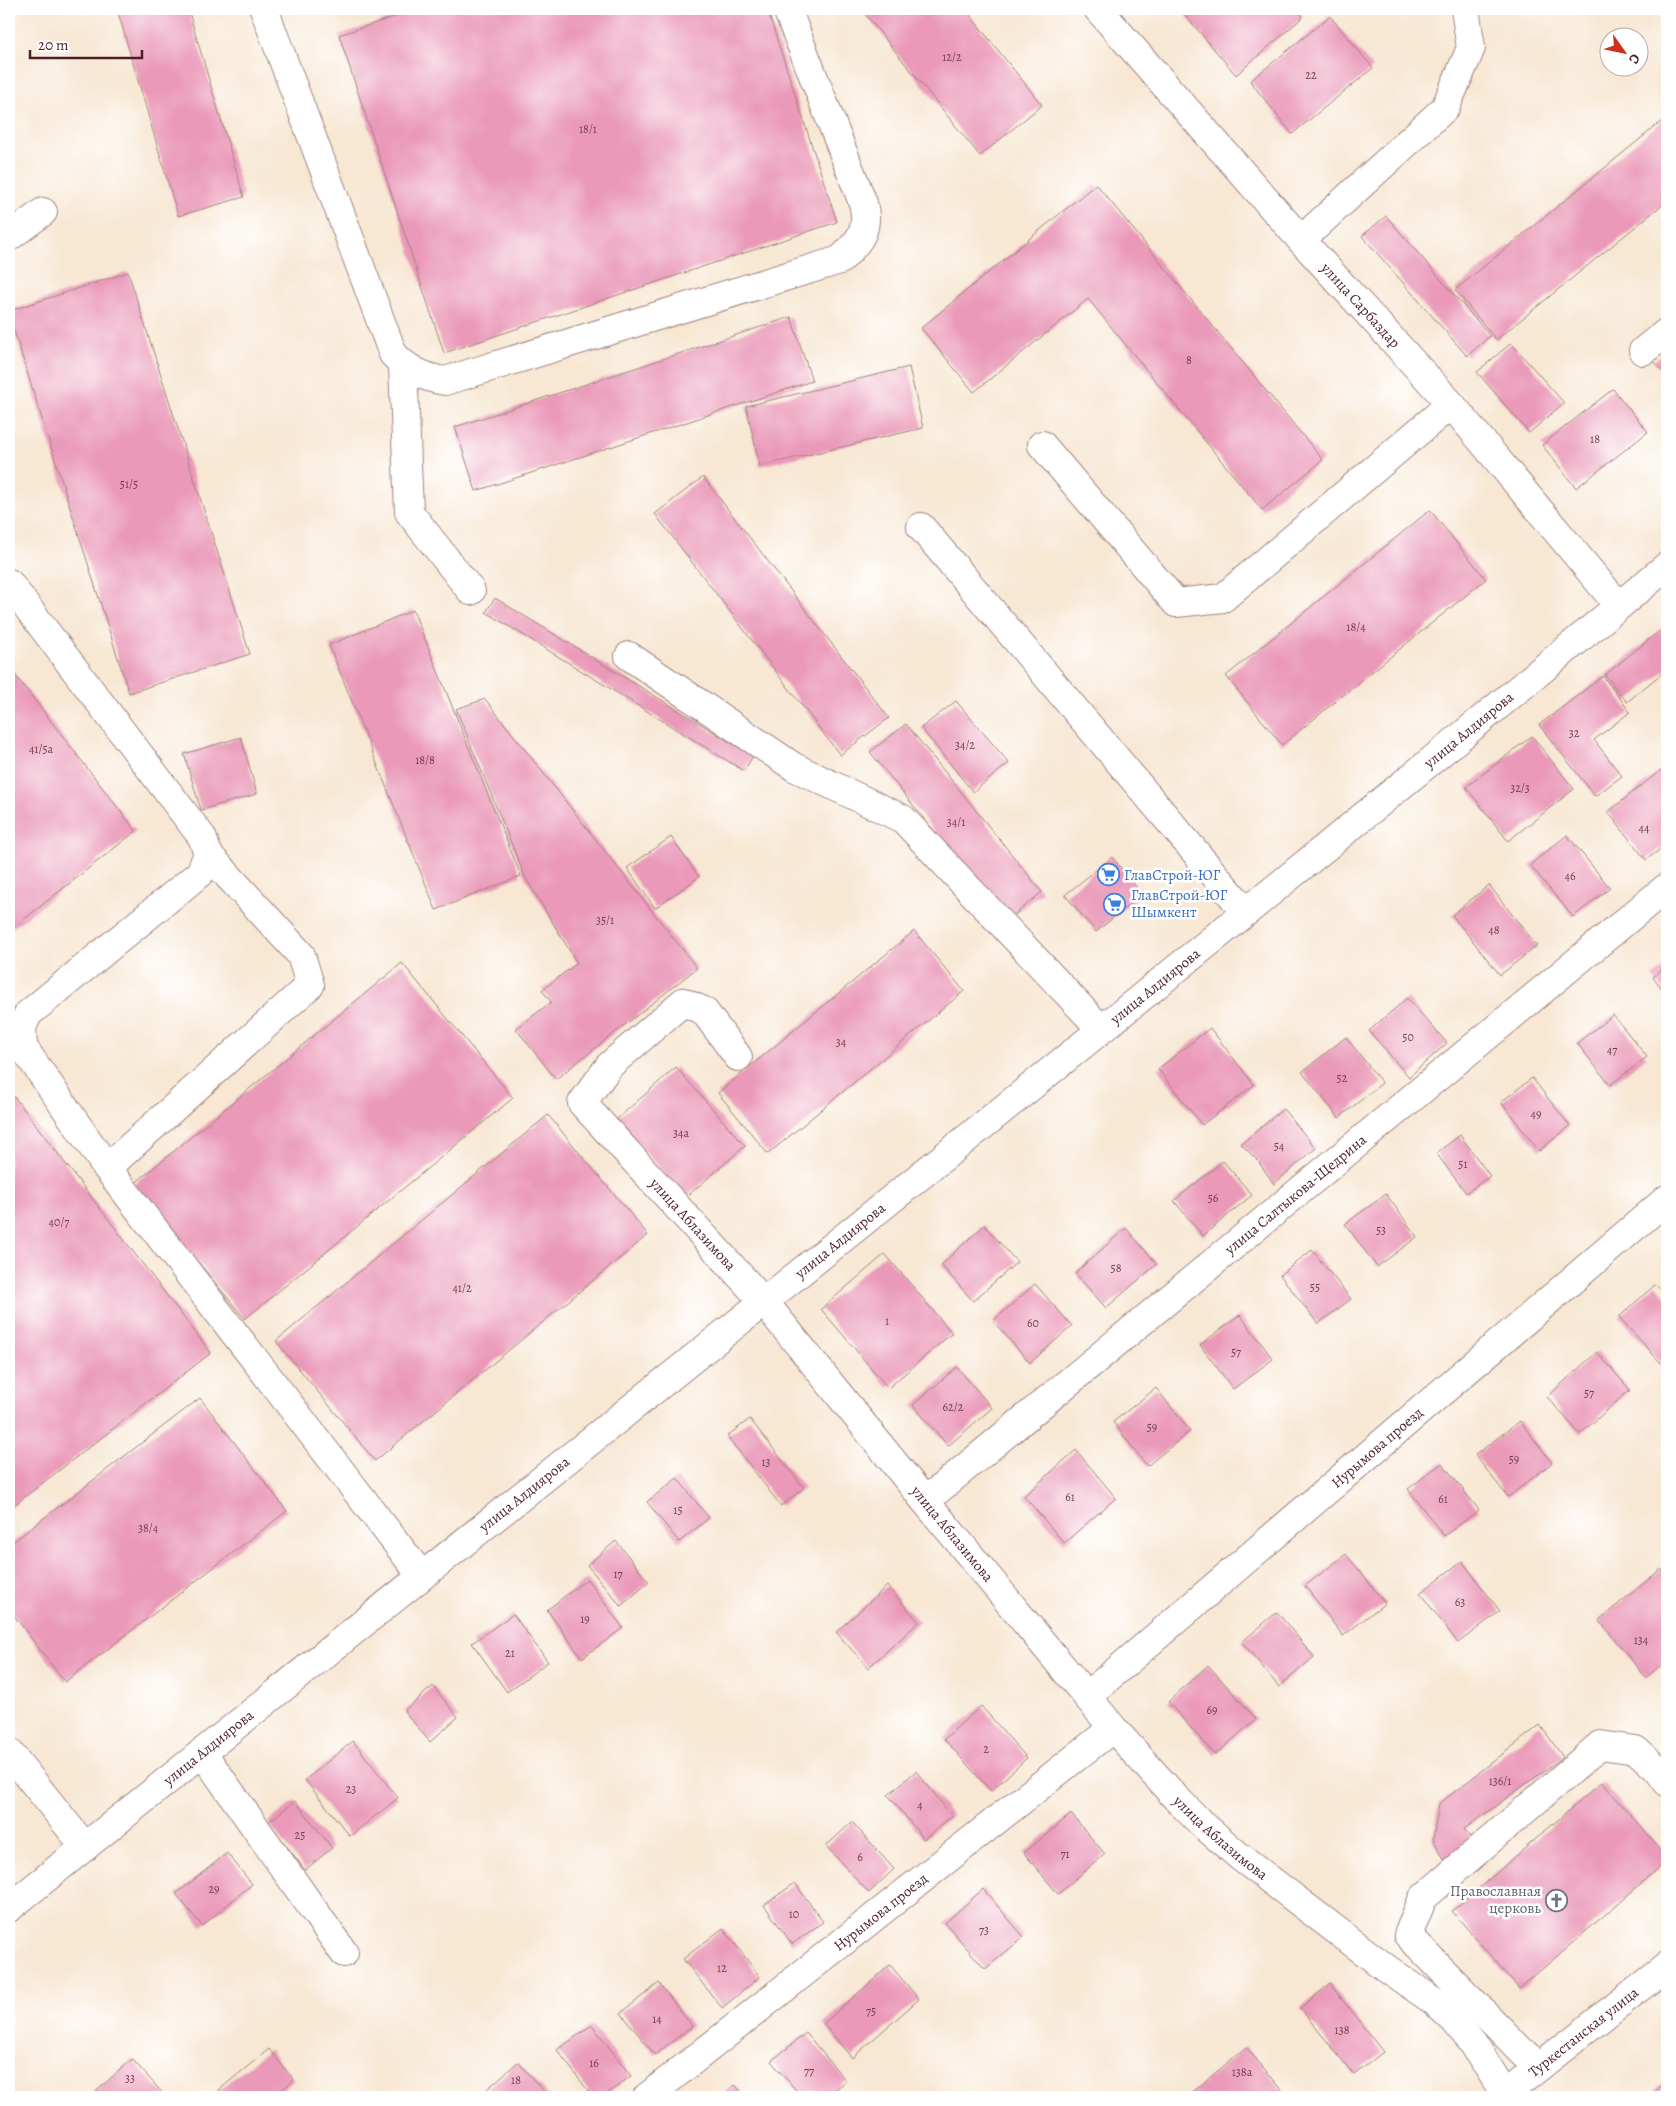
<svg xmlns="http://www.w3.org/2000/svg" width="1676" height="2106" viewBox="0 0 1676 2106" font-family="Alegreya,serif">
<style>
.building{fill:#ea99b8}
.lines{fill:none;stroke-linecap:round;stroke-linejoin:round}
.minor-casing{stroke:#a0837f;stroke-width:30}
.minor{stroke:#fff;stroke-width:28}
.labels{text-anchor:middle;stroke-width:5;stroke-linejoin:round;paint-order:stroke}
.number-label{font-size:12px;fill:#723e4e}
.street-label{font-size:15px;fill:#4a1f2b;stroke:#fff}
.shop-label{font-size:15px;fill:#366cbe;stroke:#fff;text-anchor:start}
.worship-label{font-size:15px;fill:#5b616d;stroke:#fff;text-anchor:end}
</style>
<rect width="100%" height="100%" fill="#fff"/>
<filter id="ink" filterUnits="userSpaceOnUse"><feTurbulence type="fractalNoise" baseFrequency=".02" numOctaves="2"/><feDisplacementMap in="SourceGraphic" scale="10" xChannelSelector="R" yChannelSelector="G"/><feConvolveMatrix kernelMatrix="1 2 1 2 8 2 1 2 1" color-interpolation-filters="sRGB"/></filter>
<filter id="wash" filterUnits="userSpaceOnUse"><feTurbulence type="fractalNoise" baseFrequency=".0096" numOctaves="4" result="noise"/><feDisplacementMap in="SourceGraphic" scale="20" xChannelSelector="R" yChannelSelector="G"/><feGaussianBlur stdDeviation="1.12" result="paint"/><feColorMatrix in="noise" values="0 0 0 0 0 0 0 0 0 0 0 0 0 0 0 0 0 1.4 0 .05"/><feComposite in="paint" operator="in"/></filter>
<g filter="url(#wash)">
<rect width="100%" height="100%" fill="#f7e7d3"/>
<g id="blocks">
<g class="building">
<path d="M117 9H188L244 197 178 216Z"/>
<path d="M419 9H767L837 222 444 353 339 35Z"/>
<path d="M861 9H965L1042 105 980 156Z"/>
<path d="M1180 9H1296L1303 17 1236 75Z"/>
<path d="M1330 16 1373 68 1292 134 1250 81Z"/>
<path d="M1667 117V201L1496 340 1455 290Z"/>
<path d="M1096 184 1323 460 1262 510 1088 299 974 392 921 328Z"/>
<path d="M1386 216 1490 336 1467 356 1362 236Z"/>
<path d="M128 272 250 654 129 693 9 315V311Z"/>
<path d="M791 317 812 381 476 491 455 427Z"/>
<path d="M1511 343 1564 403 1529 433 1477 372Z"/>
<path d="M1667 350V378L1654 361Z"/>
<path d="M909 367 923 428 760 466 746 406Z"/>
<path d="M1613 389 1648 432 1576 488 1542 445Z"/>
<path d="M703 477 889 718 840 755 655 514Z"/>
<path d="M1430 510 1486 579 1282 745 1226 676Z"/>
<path d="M495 598 753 756 744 771 486 612Z"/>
<path d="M413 610 521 876 436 910 329 645Z"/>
<path d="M1663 628 1667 632V669L1627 702 1605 675Z"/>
<path d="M9 667 136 831 9 931Z"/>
<path d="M1603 676 1630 712 1594 740 1622 776 1595 796 1539 725Z"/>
<path d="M485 699 697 968 556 1079 516 1029 551 1002 542 990 577 963 525 877 456 709Z"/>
<path d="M956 701 1009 763 973 792 921 728Z"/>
<path d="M906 724 1042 892 1007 921 870 752Z"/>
<path d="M1532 736 1574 789 1508 841 1466 787Z"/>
<path d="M241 737 257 794 201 810 184 754Z"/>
<path d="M1661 770 1667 777V844L1646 860 1608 812Z"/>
<path d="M1567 835 1610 888 1573 917 1530 865Z"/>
<path d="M671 837 699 877 655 908 627 868Z"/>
<path d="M1112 857 1142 894 1096 932 1065 895Z"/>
<path d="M1489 885 1537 946 1500 975 1452 915Z"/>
<path d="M914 931 964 991 768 1154 718 1093Z"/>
<path d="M402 963 513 1098 245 1319 134 1184Z"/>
<path d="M1667 965V995L1653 977Z"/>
<path d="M1407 998 1447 1043 1409 1077 1369 1031Z"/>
<path d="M1613 1015 1647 1057 1610 1085 1577 1043Z"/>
<path d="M1210 1028 1254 1085 1202 1125 1158 1069Z"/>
<path d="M1346 1037 1382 1083 1339 1118 1302 1072Z"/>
<path d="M676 1067 745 1146 685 1198 617 1119Z"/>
<path d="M1532 1078 1570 1126 1539 1151 1501 1102Z"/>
<path d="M9 1090 211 1353 9 1509V1452L14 1448 9 1441Z"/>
<path d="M1283 1109 1316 1148 1274 1184 1258 1161 1241 1144Z"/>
<path d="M548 1115 648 1235 375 1461 276 1341Z"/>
<path d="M1460 1135 1490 1176 1466 1193 1436 1153Z"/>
<path d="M1223 1161 1252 1195 1203 1236 1174 1201Z"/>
<path d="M1386 1194 1417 1237 1377 1267 1345 1224Z"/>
<path d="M984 1225 1017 1262 973 1301 941 1265Z"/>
<path d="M1126 1228 1157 1264 1106 1308 1075 1273Z"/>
<path d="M1312 1250 1351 1299 1318 1324 1280 1275Z"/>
<path d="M885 1254 952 1333 888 1388 821 1309Z"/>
<path d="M1035 1284 1072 1326 1030 1363 993 1321Z"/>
<path d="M1656 1284 1667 1296V1358L1661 1363 1619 1317Z"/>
<path d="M1240 1315 1273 1359 1233 1389 1200 1345Z"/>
<path d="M1597 1352 1630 1390 1580 1434 1547 1397Z"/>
<path d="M957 1367 992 1408 948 1446 913 1405Z"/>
<path d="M1156 1388 1190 1431 1147 1466 1113 1422Z"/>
<path d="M200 1398 287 1511 65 1682 9 1609V1545Z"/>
<path d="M750 1419 804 1488 781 1506 727 1436Z"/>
<path d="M1520 1421 1552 1463 1508 1497 1475 1455Z"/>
<path d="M1076 1450 1116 1498 1064 1543 1024 1496Z"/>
<path d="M1442 1463 1479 1510 1444 1536 1408 1489Z"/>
<path d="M677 1478 709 1518 679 1542 647 1502Z"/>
<path d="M616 1541 649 1582 621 1606 587 1565Z"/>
<path d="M1346 1554 1385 1603 1343 1636 1305 1586Z"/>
<path d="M1462 1561 1500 1611 1458 1643 1420 1593Z"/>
<path d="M1661 1569 1667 1577V1660L1646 1678 1599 1620Z"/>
<path d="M587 1579 623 1628 582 1658 547 1610Z"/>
<path d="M887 1586 919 1622 868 1668 836 1632Z"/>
<path d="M1277 1612 1314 1657 1279 1687 1242 1642Z"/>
<path d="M513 1614 548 1662 507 1692 472 1643Z"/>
<path d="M1208 1665 1256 1719 1215 1755 1168 1702Z"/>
<path d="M433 1686 458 1717 430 1742 404 1711Z"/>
<path d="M981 1706 1027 1758 991 1791 944 1739Z"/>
<path d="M1540 1725 1563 1757 1464 1829 1475 1844 1447 1864 1433 1839 1439 1804Z"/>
<path d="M353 1741 398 1798 350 1836 305 1780Z"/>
<path d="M916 1771 952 1816 924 1839 888 1795Z"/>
<path d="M1602 1782 1667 1857V1861L1519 1989 1452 1911Z"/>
<path d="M295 1801 332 1848 305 1870 268 1822Z"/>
<path d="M1071 1814 1105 1854 1058 1894 1024 1853Z"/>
<path d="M852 1822 894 1869 869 1893 826 1846Z"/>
<path d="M227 1853 252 1884 202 1926 176 1894Z"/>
<path d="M795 1883 823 1922 792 1944 764 1905Z"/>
<path d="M983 1889 1024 1937 985 1969 945 1923Z"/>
<path d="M723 1928 760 1977 722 2008 683 1959Z"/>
<path d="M890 1965 919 1999 852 2058 823 2024Z"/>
<path d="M659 1983 692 2026 655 2055 621 2013Z"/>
<path d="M1330 1984 1383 2052 1354 2075 1300 2008Z"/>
<path d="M592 2025 631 2076 603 2097H593L557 2050Z"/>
<path d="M806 2033 846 2081 826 2097H802L771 2061Z"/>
<path d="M1246 2047 1288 2097H1187Z"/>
<path d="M269 2049 294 2080 273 2097H225L219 2090Z"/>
<path d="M132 2059 166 2097H90Z"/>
<path d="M518 2062 549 2097H478Z"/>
<path d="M1667 2079V2097H1650Z"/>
<path d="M735 2085 746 2097H721Z"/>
</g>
</g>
</g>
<g filter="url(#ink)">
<use href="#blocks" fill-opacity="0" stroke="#a0837f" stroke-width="1"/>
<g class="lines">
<defs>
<g id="minor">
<path d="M264 9 393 354C407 369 424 378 445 381L840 260C859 242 870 230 863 203L787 9"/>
<path id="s1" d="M1098 9 1301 240 1451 404 1619 606"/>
<path d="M9 237 43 212"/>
<path d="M1301 240 1445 108 1471 48 1465 9"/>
<path d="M1643 351 1667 332"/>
<path d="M403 365 409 512 471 591"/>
<path d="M1042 445 1176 603 1223 598 1451 404"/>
<path d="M921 527 1245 911"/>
<path d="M9 583 202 837 208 854 200 873 28 1014 22 1028 23 1047 107 1168 421 1575"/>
<path d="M629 656 794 767 903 819 1101 1029"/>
<path id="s2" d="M738 1057 704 1011 683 1002 610 1065 582 1103 765 1303 925 1501 1113 1728 1176 1798 1202 1824 1239 1856 1386 1968 1435 2002 1454 2020 1473 2043 1505 2094"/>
<path d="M107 1168 310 985 301 955 208 854"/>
<path id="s3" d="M925 1501 1667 887"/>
<path id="s4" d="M1087 1696 1667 1199"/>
<path d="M9 1752 85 1847"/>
<path d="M202 1752 344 1953"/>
<path id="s5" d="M9 1908C562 1462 1120 1021 1667 566"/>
<path d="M1538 2068 1408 1935 1423 1898 1600 1745 1636 1750 1658 1770 1667 1782"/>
<path id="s6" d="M647 2097 1113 1728"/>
<path id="s7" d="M1501 2097 1667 1966"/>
</g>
</defs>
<use href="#minor" class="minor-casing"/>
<use href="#minor" class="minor"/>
</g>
</g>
<defs>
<symbol id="supermarket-ring" viewBox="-11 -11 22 22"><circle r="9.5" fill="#fff" stroke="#3f7fe0" stroke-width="1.5"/><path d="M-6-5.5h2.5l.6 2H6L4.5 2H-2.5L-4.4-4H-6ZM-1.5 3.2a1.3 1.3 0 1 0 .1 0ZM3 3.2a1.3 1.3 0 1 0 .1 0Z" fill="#3f7fe0"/></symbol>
<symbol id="church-ring" viewBox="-11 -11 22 22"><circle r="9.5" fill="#fff" stroke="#6b7280" stroke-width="1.5"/><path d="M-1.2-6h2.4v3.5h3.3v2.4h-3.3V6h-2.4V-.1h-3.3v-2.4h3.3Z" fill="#6b7280"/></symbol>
</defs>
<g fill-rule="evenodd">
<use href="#supermarket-ring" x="1096" y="862" width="25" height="25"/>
<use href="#supermarket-ring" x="1102" y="892" width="25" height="25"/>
<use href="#church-ring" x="1544" y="1888" width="25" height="25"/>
</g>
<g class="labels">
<g class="number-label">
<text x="952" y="61">12/2</text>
<text x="1311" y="79">22</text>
<text x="588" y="133">18/1</text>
<text x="1189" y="364">8</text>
<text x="1595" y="443">18</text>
<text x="129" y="488">51/5</text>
<text x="1356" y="631">18/4</text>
<text x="1574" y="737">32</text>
<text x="965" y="749">34/2</text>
<text x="41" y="753">41/5а</text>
<text x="425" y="764">18/8</text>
<text x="1520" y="792">32/3</text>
<text x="956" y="826">34/1</text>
<text x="1644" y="832">44</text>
<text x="1570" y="880">46</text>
<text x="605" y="924">35/1</text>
<text x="1494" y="934">48</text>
<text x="1408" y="1041">50</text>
<text x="841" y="1046">34</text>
<text x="1612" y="1054">47</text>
<text x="1342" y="1082">52</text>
<text x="1536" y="1118">49</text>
<text x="681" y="1137">34а</text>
<text x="1279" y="1150">54</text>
<text x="1463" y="1168">51</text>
<text x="1213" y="1202">56</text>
<text x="59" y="1226">40/7</text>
<text x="1381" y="1234">53</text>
<text x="1116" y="1272">58</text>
<text x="1315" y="1291">55</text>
<text x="462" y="1292">41/2</text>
<text x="887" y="1325">1</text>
<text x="1033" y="1327">60</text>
<text x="1236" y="1356">57</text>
<text x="1589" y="1397">57</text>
<text x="953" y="1411">62/2</text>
<text x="1152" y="1431">59</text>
<text x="1514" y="1463">59</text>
<text x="766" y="1466">13</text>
<text x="1070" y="1501">61</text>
<text x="1443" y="1503">61</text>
<text x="678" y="1514">15</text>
<text x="148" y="1532">38/4</text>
<text x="618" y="1578">17</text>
<text x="1460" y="1606">63</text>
<text x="585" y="1623">19</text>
<text x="1641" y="1644">134</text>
<text x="510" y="1657">21</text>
<text x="1212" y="1714">69</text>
<text x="986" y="1753">2</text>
<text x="1500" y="1785">136/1</text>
<text x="351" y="1793">23</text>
<text x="920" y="1809">4</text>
<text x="300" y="1839">25</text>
<text x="1065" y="1858">71</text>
<text x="860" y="1861">6</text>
<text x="214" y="1893">29</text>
<text x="794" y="1918">10</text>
<text x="984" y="1934">73</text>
<text x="722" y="1972">12</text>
<text x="871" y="2015">75</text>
<text x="657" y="2023">14</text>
<text x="1342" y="2034">138</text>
<text x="594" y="2067">16</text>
<text x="809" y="2075">77</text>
<text x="1242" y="2076">138а</text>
<text x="130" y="2082">33</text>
<text x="516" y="2084">18</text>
</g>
<g class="street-label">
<text dy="5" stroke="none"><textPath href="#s1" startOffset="396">улица Сарбаздар</textPath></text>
<text dy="5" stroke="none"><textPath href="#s5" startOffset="1876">улица Алдиярова</textPath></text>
<text dy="5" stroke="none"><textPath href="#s5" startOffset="1471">улица Алдиярова</textPath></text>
<text dy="5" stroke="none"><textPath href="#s3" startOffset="481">улица Салтыкова-Щедрина</textPath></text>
<text dy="5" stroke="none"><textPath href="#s2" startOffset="388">улица Аблазимова</textPath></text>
<text dy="5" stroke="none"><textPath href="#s5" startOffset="1066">улица Алдиярова</textPath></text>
<text dy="5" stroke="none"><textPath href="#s4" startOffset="382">Нурымова проезд</textPath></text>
<text dy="5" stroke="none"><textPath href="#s5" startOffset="661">улица Алдиярова</textPath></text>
<text dy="5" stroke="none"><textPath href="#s2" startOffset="792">улица Аблазимова</textPath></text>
<text dy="5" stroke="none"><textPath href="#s5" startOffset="256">улица Алдиярова</textPath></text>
<text dy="5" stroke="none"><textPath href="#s2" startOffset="1198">улица Аблазимова</textPath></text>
<text dy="5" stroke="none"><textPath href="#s6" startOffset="298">Нурымова проезд</textPath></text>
<text dy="5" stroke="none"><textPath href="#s7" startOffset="105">Туркестанская улица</textPath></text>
</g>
<g class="shop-label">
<text x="1124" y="880">ГлавСтрой-ЮГ</text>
<text x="1131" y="900">ГлавСтрой-ЮГ<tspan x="1131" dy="17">Шымкент</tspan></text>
</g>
<g class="worship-label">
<text x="1541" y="1896">Православная<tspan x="1541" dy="17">церковь</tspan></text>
</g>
</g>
<rect width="1676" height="2106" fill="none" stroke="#fff" stroke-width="30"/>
<g transform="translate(1624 52) rotate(123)"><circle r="24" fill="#ffffff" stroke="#b7a5aa"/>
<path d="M0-4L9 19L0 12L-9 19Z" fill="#c8321e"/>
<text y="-8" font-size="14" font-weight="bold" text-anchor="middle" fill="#4a1f2b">С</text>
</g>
<path d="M30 50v8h112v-8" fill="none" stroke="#4a1f2b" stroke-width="2.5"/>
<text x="38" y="50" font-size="15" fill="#4a1f2b" stroke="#ffffff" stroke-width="4" paint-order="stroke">20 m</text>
</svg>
